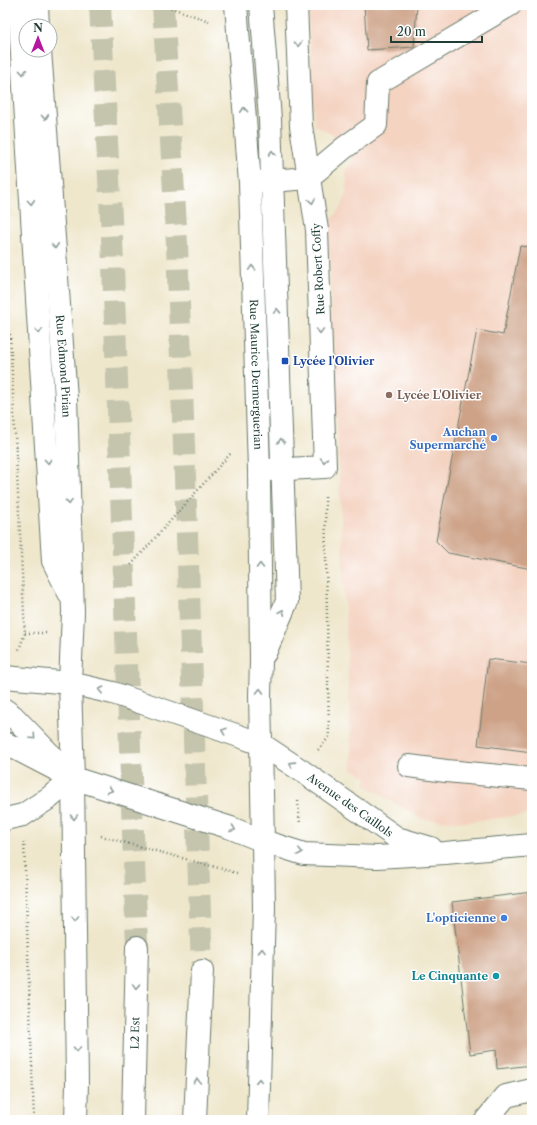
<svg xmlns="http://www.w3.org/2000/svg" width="537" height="1125" viewBox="0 0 537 1125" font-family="'Libre Caslon Text',serif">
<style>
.built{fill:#f4d3c1}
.building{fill:#cda287}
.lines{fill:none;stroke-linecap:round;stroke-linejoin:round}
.highway-tunnel{stroke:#c5c5ae;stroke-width:22;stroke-dasharray:22 11;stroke-linecap:butt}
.minor-casing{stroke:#687869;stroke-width:24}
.highway-casing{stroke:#687869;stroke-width:24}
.path{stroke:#687869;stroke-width:2.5;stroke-dasharray:1 3;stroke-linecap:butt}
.minor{stroke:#fff;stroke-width:22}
.highway{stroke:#fff;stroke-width:22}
.oneway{stroke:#8f9e9a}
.transit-dot{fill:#1a4fb4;stroke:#fff;stroke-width:1.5}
.education-dot{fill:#8d6e63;stroke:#fff;stroke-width:1.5}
.shop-dot{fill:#3f7fe0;stroke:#fff;stroke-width:1.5}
.culture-dot{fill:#0f9aa8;stroke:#fff;stroke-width:1.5}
.labels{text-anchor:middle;stroke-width:3;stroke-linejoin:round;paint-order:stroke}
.street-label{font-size:11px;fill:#1f3d34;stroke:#fff}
.transit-label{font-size:11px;font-weight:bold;fill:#164399;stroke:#fff;text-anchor:start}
.education-label{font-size:11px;font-weight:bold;fill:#785e54;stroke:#fff;text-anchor:start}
.shop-label{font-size:11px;font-weight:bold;fill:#366cbe;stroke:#fff;text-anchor:end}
.culture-label{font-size:11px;font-weight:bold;fill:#0d838f;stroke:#fff;text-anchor:end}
</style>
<rect width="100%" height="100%" fill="#fff"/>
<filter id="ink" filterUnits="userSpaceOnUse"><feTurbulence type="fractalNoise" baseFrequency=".025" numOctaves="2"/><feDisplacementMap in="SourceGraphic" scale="8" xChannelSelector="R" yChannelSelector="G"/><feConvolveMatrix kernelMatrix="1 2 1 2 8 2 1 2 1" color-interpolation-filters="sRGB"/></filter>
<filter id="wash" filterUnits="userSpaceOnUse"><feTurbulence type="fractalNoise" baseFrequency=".012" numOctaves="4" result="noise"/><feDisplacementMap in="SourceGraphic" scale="16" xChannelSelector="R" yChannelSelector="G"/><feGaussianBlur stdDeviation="0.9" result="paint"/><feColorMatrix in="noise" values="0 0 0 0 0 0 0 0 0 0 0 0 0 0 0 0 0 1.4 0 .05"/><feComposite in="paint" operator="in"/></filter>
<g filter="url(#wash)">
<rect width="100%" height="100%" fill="#efe7cc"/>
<path class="built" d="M308 5H532V814L467 822 421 819 365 785 367 777 352 769 328 224 342 206 346 194 347 179 345 170 353 163 340 142 331 134 314 125Z"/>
<g id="blocks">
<g class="building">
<path d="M364 5H417L414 47 367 50Z"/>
<path d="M520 246 532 247V569L448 553 436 541 477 330 503 335Z"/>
<path d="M488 659 532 664V752L478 745Z"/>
<path d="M532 892V1065L497 1069 496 1050 470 1054 452 902Z"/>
</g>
</g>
</g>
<g filter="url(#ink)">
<use href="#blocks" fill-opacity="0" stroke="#687869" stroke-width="1"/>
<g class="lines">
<g class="highway-tunnel">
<path d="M100 5 112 237 137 947"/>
<path d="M163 5 177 244 202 971"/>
</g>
<defs>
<g id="minor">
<path d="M19 5 53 561 69 593"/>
<path d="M37 5 38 26"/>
<path id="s1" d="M236 5 250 183 259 470 261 661 260 695 263 841"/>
<path d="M261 5 270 119 287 601 265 653"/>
<path id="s2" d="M40 50 66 398 73 612 70 683 73 778"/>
<path d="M259 182 308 178 344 148 376 125 378 83 510 5"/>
<path d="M268 470 325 467 317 230 301 126 296 5"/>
<path id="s3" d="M5 677 70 683 113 693 236 735 261 744 302 771 397 838 431 848"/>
<path d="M5 710 13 716 73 778 231 828 263 841 304 854 377 857 445 853 532 845"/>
<path d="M5 743 57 770"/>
<path d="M409 766 446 771 532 779"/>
<path d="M5 819 23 815 49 798 73 778"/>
<path d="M486 1120 506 1096 532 1090"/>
</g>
<g id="highway">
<path d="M73 778 77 1083 76 1120"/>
<path id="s4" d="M133 1120 137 947"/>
<path d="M195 1120 202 971"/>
<path d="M258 1120 264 909 263 841"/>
</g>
</defs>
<use href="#minor" class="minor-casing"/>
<use href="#highway" class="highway-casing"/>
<g class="path">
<path d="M163 5 209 21"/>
<path d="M10 334 25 633 18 652"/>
<path d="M131 565 231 453"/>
<path d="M25 633H46"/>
<path d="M318 750 329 737 325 495"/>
<path d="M298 801 300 824"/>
<path d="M101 836 237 873"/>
<path d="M24 842 34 1120"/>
</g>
<use href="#minor" class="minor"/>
<use href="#highway" class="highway"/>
</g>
<defs><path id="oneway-chevron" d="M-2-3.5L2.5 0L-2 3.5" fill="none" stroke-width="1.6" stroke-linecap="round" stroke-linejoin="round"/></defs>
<g class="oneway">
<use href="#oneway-chevron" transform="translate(298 44) rotate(88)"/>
<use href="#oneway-chevron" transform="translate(23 72) rotate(86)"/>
<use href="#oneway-chevron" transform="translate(244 110) rotate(-94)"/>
<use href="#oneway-chevron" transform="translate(45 117) rotate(86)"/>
<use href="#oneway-chevron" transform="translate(272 153) rotate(-92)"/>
<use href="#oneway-chevron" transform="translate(312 201) rotate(80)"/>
<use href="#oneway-chevron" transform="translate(31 202) rotate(86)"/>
<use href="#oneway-chevron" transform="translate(55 246) rotate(86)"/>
<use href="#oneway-chevron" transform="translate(252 268) rotate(-92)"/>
<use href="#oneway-chevron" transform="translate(277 311) rotate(-92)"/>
<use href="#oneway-chevron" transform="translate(39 331) rotate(86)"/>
<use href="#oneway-chevron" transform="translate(320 331) rotate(88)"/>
<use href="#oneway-chevron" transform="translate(281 441) rotate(-92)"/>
<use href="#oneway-chevron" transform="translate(324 460) rotate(90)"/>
<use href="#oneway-chevron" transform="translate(48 461) rotate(86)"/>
<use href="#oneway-chevron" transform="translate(69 502) rotate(88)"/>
<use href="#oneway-chevron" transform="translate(260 566) rotate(-91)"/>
<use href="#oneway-chevron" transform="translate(282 612) rotate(-67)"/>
<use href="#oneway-chevron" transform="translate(101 690) rotate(-167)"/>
<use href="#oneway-chevron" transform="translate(260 691) rotate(-89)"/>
<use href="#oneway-chevron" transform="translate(224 731) rotate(-161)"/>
<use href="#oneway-chevron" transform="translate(33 737) rotate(46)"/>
<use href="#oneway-chevron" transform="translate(292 764) rotate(-147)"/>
<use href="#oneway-chevron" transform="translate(110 790) rotate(18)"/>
<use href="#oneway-chevron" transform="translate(74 817) rotate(88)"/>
<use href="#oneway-chevron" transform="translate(233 829) rotate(21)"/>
<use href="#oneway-chevron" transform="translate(300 852) rotate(13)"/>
<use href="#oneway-chevron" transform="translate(75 919) rotate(89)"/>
<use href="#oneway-chevron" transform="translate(262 951) rotate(-88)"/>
<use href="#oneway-chevron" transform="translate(136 986) rotate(92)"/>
<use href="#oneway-chevron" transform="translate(77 1049) rotate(89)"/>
<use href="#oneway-chevron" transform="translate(197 1081) rotate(-88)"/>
<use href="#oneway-chevron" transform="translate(259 1081) rotate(-88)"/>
</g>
</g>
<rect class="transit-dot" x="281" y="357" width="8" height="8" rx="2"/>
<circle class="education-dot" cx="389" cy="395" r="4"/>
<g class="shop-dot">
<circle cx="494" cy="438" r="4"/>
<circle cx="504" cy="918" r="4"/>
</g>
<circle class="culture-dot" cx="496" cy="976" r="4"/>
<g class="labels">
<g class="street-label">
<text transform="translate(318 269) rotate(-93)" y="4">Rue Robert Coffy</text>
<text dy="4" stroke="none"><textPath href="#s2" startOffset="317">Rue Edmond Pirian</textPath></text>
<text dy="4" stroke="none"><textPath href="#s1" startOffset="370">Rue Maurice Dermerguerian</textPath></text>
<text dy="4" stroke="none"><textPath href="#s3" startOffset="374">Avenue des Caillols</textPath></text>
<text dy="4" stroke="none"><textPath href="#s4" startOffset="87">L2 Est</textPath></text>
</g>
<g class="transit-label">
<text x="293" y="365">Lycée l'Olivier</text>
</g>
<g class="education-label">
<text x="397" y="399">Lycée L'Olivier</text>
</g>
<g class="shop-label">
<text x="486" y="436">Auchan<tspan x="486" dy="13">Supermarché</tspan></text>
<text x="496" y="922">L'opticienne</text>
</g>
<g class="culture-label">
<text x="488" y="980">Le Cinquante</text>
</g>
</g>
<rect width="537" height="1125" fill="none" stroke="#fff" stroke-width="20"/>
<g transform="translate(38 38)"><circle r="19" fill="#ffffff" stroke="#a5b1ae"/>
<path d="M0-3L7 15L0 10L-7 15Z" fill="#b5179e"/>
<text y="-6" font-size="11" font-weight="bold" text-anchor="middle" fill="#1f3d34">N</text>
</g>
<path d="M391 36v6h91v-6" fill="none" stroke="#1f3d34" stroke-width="2"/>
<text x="397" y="36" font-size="12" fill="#1f3d34" stroke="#ffffff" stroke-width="3" paint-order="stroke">20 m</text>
</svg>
